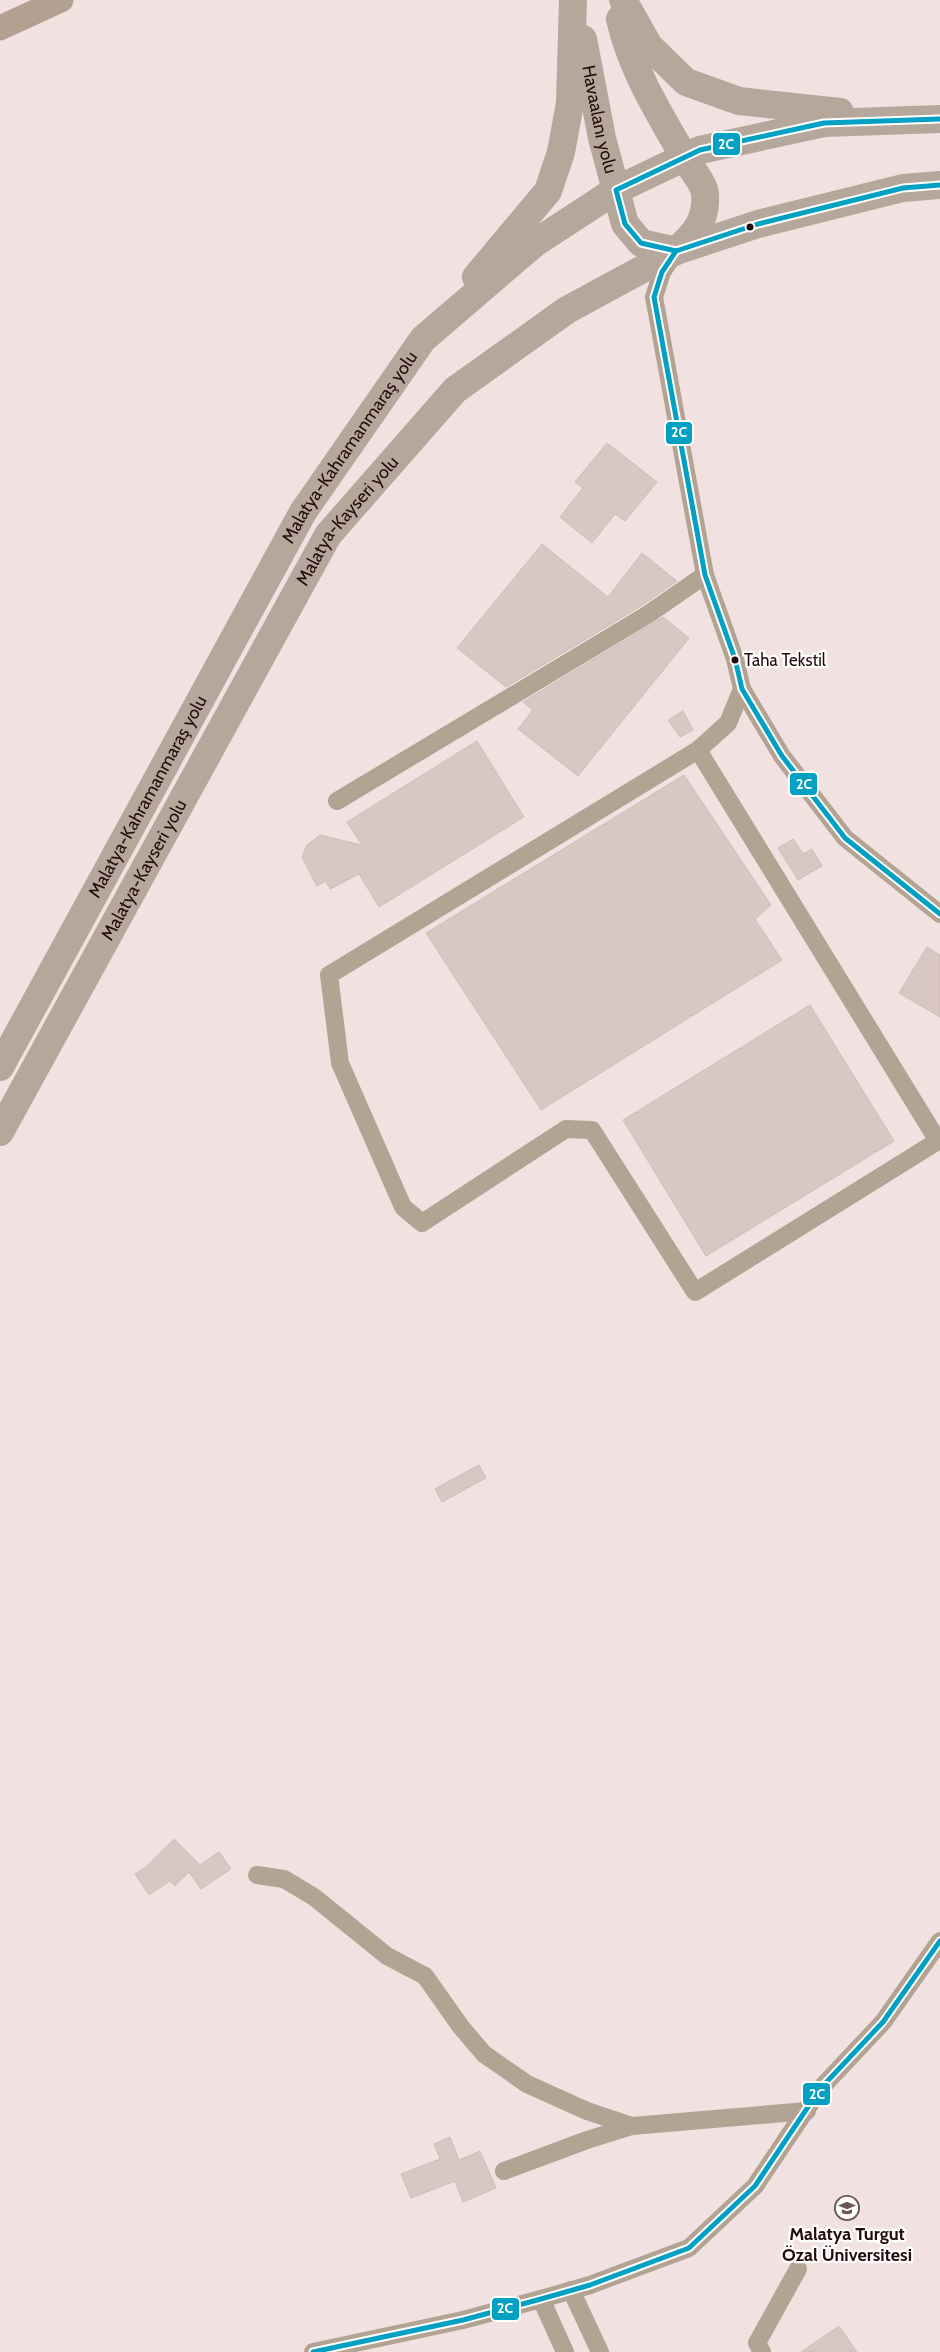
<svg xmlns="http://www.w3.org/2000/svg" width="940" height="2352" viewBox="0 0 940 2352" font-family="Cabin,sans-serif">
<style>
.building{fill:#d9c7c4;stroke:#d0bcb8}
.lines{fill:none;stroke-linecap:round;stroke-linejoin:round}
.minor{stroke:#b3a393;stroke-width:18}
.secondary{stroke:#b2a190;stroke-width:25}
.trunk{stroke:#b5a79b;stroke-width:28}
.bus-1-casing{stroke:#fff;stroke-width:9}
.bus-1{stroke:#02a1c4;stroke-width:5}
.bus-dot{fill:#250b0e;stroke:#fff;stroke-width:2}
.labels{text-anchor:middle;stroke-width:4.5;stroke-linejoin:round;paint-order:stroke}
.bus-label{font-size:17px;fill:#250b0e;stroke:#fff;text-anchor:start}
.street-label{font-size:18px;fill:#250b0e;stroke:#fff}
.poi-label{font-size:18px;font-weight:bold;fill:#250b0e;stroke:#fff}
.line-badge{stroke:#fff;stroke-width:2}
.badge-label{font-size:14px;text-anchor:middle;font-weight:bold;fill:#fff}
</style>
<rect width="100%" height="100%" fill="#f2e1e1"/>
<g class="building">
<path d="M607 443 657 482 625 521 615 514 592 543 560 517 583 488 575 482Z"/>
<path d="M542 544 608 597 642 553 677 581 641 606 506 687 457 648Z"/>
<path d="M663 617 689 638 578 776 518 729 533 710 523 702Z"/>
<path d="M683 711 693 730 680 737 668 720Z"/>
<path d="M477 741 524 817 379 907 359 874 330 889 326 881 317 886 302 857 307 845 320 835 362 845 347 822Z"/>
<path d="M684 775 771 905 755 919 782 960 541 1110 426 933Z"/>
<path d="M793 839 803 854 812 849 822 866 798 880 778 848Z"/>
<path d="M927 947 940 955V1017L899 993Z"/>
<path d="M810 1005 894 1141 706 1256 623 1120Z"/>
<path d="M479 1465 486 1478 442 1502 435 1489Z"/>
<path d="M174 1839 200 1865 219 1852 231 1869 201 1889 189 1872 175 1886 170 1881 149 1895 135 1874 147 1866Z"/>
<path d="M450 2137 459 2160 480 2151 496 2188 463 2202 455 2181 411 2198 401 2174 440 2159 434 2144Z"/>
<path d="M839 2326 857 2352H801Z"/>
</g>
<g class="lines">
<g class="minor">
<path d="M673 256 662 272 654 297 705 575 735 659 742 689 782 756 845 838 940 914"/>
<path d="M742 689 728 723 698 750 329 975 340 1063 403 1207 422 1223 566 1129 592 1130 695 1292 938 1141"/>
<path d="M698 750 938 1141 940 1140"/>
<path d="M337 801 647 615 705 575"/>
<path d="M257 1875 284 1879 314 1897 387 1956 425 1976 461 2027 484 2054 527 2084 587 2111 632 2126"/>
<path d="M504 2171 587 2140 632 2126 807 2111"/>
<path d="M571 2290 600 2352"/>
<path d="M541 2299 565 2352"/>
<path d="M313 2352 463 2320 541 2299 590 2285 689 2248 755 2186 820 2089 883 2022 940 1941"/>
<path d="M762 2352 757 2343 798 2269"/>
</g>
<path class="secondary" d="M0 28 61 0"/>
<g class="trunk">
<path d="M623 0 649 46 686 82 739 101 840 112"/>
<path d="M620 19C631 69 659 113 684 157 689 165 704 184 705 193 707 221 695 234 676 251"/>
<path id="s1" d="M583 39 602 138 625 224 641 243 676 251"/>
<path d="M476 277 548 191 561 152 570 103 573 0"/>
<path id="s2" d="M0 1067 303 512 423 339 535 243 616 190 700 150 824 123 940 119"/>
<path id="s3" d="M0 1132 328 535 455 390 567 310 676 251 758 224 903 188 940 185"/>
</g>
<defs>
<g id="bus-1">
<path d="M676 251 662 272 654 297 705 575 735 659 742 689 782 756 845 838 940 914"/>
<path d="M676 251 641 243 625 224 616 190 700 150 824 123 940 119"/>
<path d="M676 251 758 224 903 188 940 185"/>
<path d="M313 2352 463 2320 541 2299 590 2285 689 2248 755 2186 820 2089 883 2022 940 1941"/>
</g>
</defs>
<use href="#bus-1" class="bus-1-casing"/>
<use href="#bus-1" class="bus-1"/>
</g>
<defs>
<symbol id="university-ring" viewBox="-11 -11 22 22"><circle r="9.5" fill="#fff" stroke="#6d5658" stroke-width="1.5"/><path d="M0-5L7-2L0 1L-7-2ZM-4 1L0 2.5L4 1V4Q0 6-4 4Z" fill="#6d5658"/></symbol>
</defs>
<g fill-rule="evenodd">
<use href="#university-ring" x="833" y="2194" width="28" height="28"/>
</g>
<g class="bus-dot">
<circle cx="750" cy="227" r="4.5"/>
<circle cx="735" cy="660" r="4.5"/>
</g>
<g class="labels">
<g class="bus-label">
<text x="744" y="666">Taha Tekstil</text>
</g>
<g class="street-label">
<text dy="6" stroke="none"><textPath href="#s1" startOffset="82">Havaalanı yolu</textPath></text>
<text dy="6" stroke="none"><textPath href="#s2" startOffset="712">Malatya-Kahramanmaraş yolu</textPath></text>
<text dy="6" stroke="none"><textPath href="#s3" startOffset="704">Malatya-Kayseri yolu</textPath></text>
<text dy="6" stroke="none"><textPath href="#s2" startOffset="308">Malatya-Kahramanmaraş yolu</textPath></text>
<text dy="6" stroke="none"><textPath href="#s3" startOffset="299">Malatya-Kayseri yolu</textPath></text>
</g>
<g class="poi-label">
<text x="847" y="2240">Malatya Turgut<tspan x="847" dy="21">Özal Üniversitesi</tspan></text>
</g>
</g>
<g class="line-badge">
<rect x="712" y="132" width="29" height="24" rx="5" fill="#02a1c4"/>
<rect x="665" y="421" width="28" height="24" rx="5" fill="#02a1c4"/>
<rect x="789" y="772" width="29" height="24" rx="5" fill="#02a1c4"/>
<rect x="802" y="2082" width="29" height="24" rx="5" fill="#02a1c4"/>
<rect x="491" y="2297" width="29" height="24" rx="5" fill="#02a1c4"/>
</g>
<g class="badge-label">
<text x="726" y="149">2C</text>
<text x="679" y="437">2C</text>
<text x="804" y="789">2C</text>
<text x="817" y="2099">2C</text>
<text x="505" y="2313">2C</text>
</g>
</svg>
